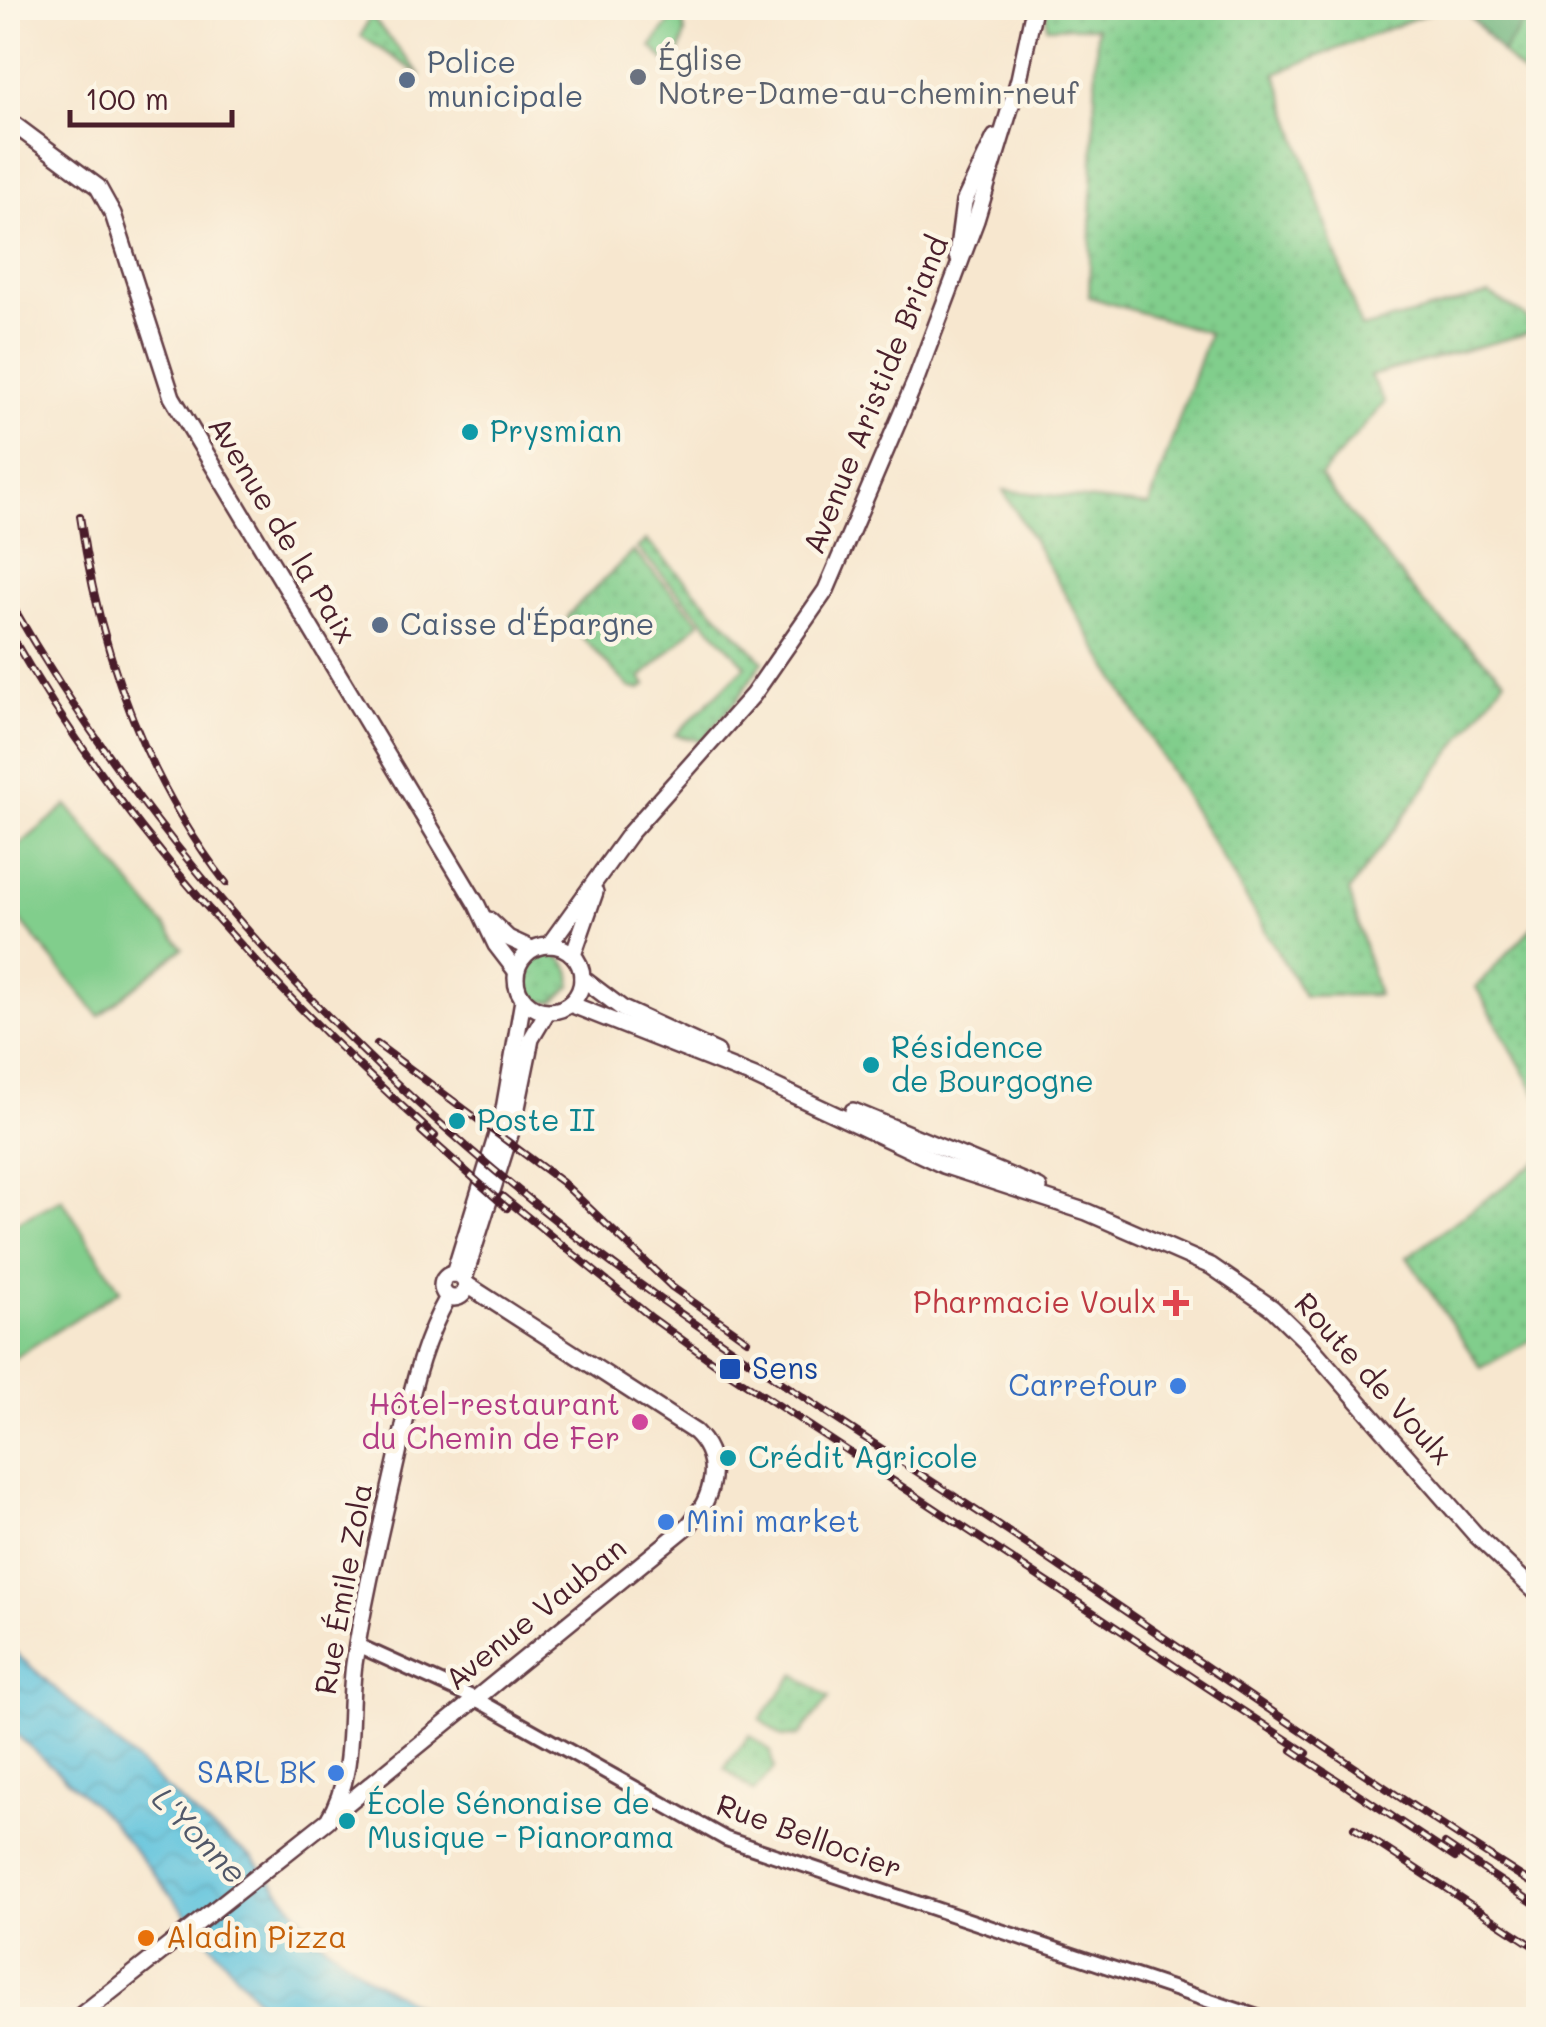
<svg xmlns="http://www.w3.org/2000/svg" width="1546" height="2027" viewBox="0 0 1546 2027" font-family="Mali,sans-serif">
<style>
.grass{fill:url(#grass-dots);stroke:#66765c;stroke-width:2.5}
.forest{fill:url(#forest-firs);stroke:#596852;stroke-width:2.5}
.park{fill:#81ce8c;stroke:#66765c;stroke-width:2.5}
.water{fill:url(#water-waves);stroke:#547184;stroke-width:2.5}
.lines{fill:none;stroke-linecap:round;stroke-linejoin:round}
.minor-casing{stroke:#643d44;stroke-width:18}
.major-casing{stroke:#643d44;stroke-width:20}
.minor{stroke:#fff;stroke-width:12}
.major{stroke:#fff;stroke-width:15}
.rail-casing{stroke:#4a1f2b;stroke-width:8}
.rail{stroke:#fcf5e5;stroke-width:4;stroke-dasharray:11;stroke-linecap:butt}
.worship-dot{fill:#6b7280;stroke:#fcf5e5;stroke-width:4}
.service-dot{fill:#5c6f8a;stroke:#fcf5e5;stroke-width:4}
.culture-dot{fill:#0f9aa8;stroke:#fcf5e5;stroke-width:4}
.health-dot{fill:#e0444e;stroke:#fcf5e5;stroke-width:4}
.transit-dot{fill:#1a4fb4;stroke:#fcf5e5;stroke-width:4}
.shop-dot{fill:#3f7fe0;stroke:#fcf5e5;stroke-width:4}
.hotel-dot{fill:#d1479c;stroke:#fcf5e5;stroke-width:4}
.food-dot{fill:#e8710a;stroke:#fcf5e5;stroke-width:4}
.labels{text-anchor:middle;stroke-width:9;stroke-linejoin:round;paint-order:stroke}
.worship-label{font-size:30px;fill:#5b616d;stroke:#fcf5e5;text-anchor:start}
.service-label{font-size:30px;fill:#4e5e75;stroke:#fcf5e5;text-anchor:start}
.street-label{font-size:30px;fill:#4a1f2b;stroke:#fcf5e5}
.culture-label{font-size:30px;fill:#0d838f;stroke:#fcf5e5;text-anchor:start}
.health-label{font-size:30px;fill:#be3a42;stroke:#fcf5e5;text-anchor:end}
.transit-label{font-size:30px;fill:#164399;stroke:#fcf5e5;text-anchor:start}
.shop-label{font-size:30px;fill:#366cbe;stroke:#fcf5e5;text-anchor:end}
.hotel-label{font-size:30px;fill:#b23c85;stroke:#fcf5e5;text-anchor:end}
.food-label{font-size:30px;fill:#c56008;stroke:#fcf5e5;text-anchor:start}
.water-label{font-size:32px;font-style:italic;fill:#515869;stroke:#fcf5e5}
</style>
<defs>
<pattern id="grass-dots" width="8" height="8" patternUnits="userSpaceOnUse" patternTransform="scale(2.5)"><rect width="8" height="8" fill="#81ce8c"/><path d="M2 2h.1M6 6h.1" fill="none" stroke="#71b079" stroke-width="1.8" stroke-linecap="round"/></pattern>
<pattern id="forest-firs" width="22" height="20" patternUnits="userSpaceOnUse" patternTransform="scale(2.5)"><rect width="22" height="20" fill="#68b178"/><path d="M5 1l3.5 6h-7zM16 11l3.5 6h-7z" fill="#588f63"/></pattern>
<pattern id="water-waves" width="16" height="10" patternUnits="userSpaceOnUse" patternTransform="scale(2.5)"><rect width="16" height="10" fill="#5fc3dd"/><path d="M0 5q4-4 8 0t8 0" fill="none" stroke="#54a7be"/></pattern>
</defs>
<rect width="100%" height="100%" fill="#fcf5e5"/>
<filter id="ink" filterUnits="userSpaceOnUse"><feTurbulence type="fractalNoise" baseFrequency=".01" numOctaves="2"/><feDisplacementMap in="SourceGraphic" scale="20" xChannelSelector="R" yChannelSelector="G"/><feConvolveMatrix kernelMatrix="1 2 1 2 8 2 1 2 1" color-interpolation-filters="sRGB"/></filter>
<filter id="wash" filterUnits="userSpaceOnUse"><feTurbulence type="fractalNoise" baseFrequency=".0048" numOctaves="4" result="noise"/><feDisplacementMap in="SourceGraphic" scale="40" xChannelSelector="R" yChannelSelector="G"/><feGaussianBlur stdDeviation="2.25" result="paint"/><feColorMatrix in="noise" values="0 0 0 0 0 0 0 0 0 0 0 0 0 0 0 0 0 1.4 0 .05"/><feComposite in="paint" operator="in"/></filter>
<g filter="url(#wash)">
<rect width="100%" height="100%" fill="#f7e7cf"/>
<g class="grass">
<path d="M1046 8H1441L1276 73 1361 328 1489 294 1523 314 1536 331 1370 376 1385 402 1320 477 1426 606 1505 679 1349 891 1378 995 1304 996 1003 490 1149 506 1209 333 1089 297 1097 27H1047Z"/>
<path d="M1532 8H1538L1536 87 1502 53Z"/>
<path d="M370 15 422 76 361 36Z"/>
<path d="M646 540 763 661 737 700 701 741 675 735 746 666 637 548Z"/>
<path d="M633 551 700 622 641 678 646 685 641 689 630 688 567 621 569 614Z"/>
<path d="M1538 921V1097L1476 987Z"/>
<path d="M545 954C564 955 574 968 571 986L554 1002 538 1001 524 983 531 961Z"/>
<path d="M1538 1161V1336L1481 1368 1407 1257Z"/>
<path d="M795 1674 829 1698 799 1736 782 1737 760 1719Z"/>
<path d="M750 1735 770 1751 774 1769 754 1792 724 1768Z"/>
</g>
<path class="forest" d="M1463 8H1532L1502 53Z"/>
<g class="park">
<path d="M674 16 683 22 685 33 675 71 651 47Z"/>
<path d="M67 805 183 948 99 1016 8 905V855Z"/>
<path d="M62 1199 120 1290 8 1362V1227Z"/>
</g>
<path class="water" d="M8 1646 207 1825 253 1858 318 1938 368 1977 439 2019H273L105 1815 8 1727Z"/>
</g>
<g filter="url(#ink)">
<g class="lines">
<defs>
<path id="minor" d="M357 1645 474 1698 726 1839 1267 2020"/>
<g id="major">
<path d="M8 120 98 187 113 214 172 397 477 905 496 945 516 971"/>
<path d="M957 256 964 202 995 137"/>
<path d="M489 920 508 938 532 949"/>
<circle cx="549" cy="978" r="33"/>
<path d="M549 945 630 833 753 695 826 590 915 382 976 220 1019 79 1034 8"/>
<path d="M573 955 595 892"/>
<path d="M582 978 623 1009 717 1052"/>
<path d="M570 1004 755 1077 943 1165 1087 1212 1211 1266 1272 1308 1305 1340 1475 1534 1538 1594"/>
<path d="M853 1111 1039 1188"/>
<circle cx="454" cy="1286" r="12"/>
<path d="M454 1274 503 1115 523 1000"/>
<path d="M464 1279 514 1122 531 1039 547 1012"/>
<path d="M338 1811 689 1525C713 1498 724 1460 695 1432L466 1284"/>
<path d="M75 2020 328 1820C357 1774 347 1716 354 1664 366 1583 387 1506 404 1426 414 1380 425 1338 448 1297"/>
</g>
</defs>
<use href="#minor" class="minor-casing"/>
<use href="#major" class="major-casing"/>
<use href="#minor" class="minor"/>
<use href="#major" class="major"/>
<defs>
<g id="rail">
<path d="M80 516C99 648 144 777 226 883"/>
<path d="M8 598C145 840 345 1055 563 1226 704 1337 858 1432 1007 1531 1184 1650 1358 1773 1538 1887"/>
<path d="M8 630C118 823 270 988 435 1136"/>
<path d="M377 1044 562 1182 672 1287 747 1340"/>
<path d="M421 1131 507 1208"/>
<path d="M502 1196 652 1318 720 1367 1307 1753"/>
<path d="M1292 1750 1455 1858"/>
<path d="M1354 1828 1538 1949"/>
<path d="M1445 1844 1538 1906"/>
</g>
</defs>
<use href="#rail" class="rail-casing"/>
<use href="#rail" class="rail"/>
</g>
</g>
<circle class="worship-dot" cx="638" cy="77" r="10"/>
<g class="service-dot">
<circle cx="407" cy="80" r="10"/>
<circle cx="380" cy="625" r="10"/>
</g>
<g class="culture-dot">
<circle cx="470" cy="432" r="10"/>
<circle cx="871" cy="1065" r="10"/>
<circle cx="457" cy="1121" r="10"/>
<circle cx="728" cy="1458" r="10"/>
<circle cx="347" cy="1821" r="10"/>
</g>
<path class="health-dot" d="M1171 1288h10v10h10v10h-10v10h-10v-10h-10v-10h10z"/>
<rect class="transit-dot" x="718" y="1357" width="24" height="24" rx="5"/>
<g class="shop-dot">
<circle cx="1178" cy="1386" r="10"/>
<circle cx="666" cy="1522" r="10"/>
<circle cx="336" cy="1773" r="10"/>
</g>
<circle class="hotel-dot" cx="640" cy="1422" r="10"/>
<circle class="food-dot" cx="146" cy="1938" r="10"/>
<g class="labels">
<g class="worship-label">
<text x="658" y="70">Église<tspan x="658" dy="34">Notre-Dame-au-chemin-neuf</tspan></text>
</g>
<g class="service-label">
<text x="427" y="73">Police<tspan x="427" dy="34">municipale</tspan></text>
<text x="400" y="635">Caisse d'Épargne</text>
</g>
<g class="street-label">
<text transform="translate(876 395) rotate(-68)" y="10">Avenue Aristide Briand</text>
<text transform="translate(282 530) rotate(59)" y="10">Avenue de la Paix</text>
<text transform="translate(1373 1379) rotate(48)" y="10">Route de Voulx</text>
<text transform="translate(344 1589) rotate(-80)" y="10">Rue Émile Zola</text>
<text transform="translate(536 1614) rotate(-39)" y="10">Avenue Vauban</text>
<text transform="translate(809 1837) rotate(20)" y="10">Rue Bellocier</text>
</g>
<g class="culture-label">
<text x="490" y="442">Prysmian</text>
<text x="891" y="1058">Résidence<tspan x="891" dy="34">de Bourgogne</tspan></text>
<text x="477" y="1131">Poste II</text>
<text x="748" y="1468">Crédit Agricole</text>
<text x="367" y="1814">École Sénonaise de<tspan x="367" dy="34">Musique - Pianorama</tspan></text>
</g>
<g class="health-label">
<text x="1156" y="1313">Pharmacie Voulx</text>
</g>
<g class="transit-label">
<text x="752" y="1379">Sens</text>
</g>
<g class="shop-label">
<text x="1158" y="1396">Carrefour</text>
<text x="686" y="1532" text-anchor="start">Mini market</text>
<text x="316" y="1783">SARL BK</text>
</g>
<g class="hotel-label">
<text x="620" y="1415">Hôtel-restaurant<tspan x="620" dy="34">du Chemin de Fer</tspan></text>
</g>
<g class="food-label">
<text x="166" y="1948">Aladin Pizza</text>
</g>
<g class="water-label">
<text transform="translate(199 1836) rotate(46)" y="11">L'Yonne</text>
</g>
</g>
<rect width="1546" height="2027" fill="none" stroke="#fcf5e5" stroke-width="40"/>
<path d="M70 110v15h162v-15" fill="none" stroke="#4a1f2b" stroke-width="5"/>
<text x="85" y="110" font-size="30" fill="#4a1f2b" stroke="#fcf5e5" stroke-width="8" paint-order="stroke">100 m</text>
</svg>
